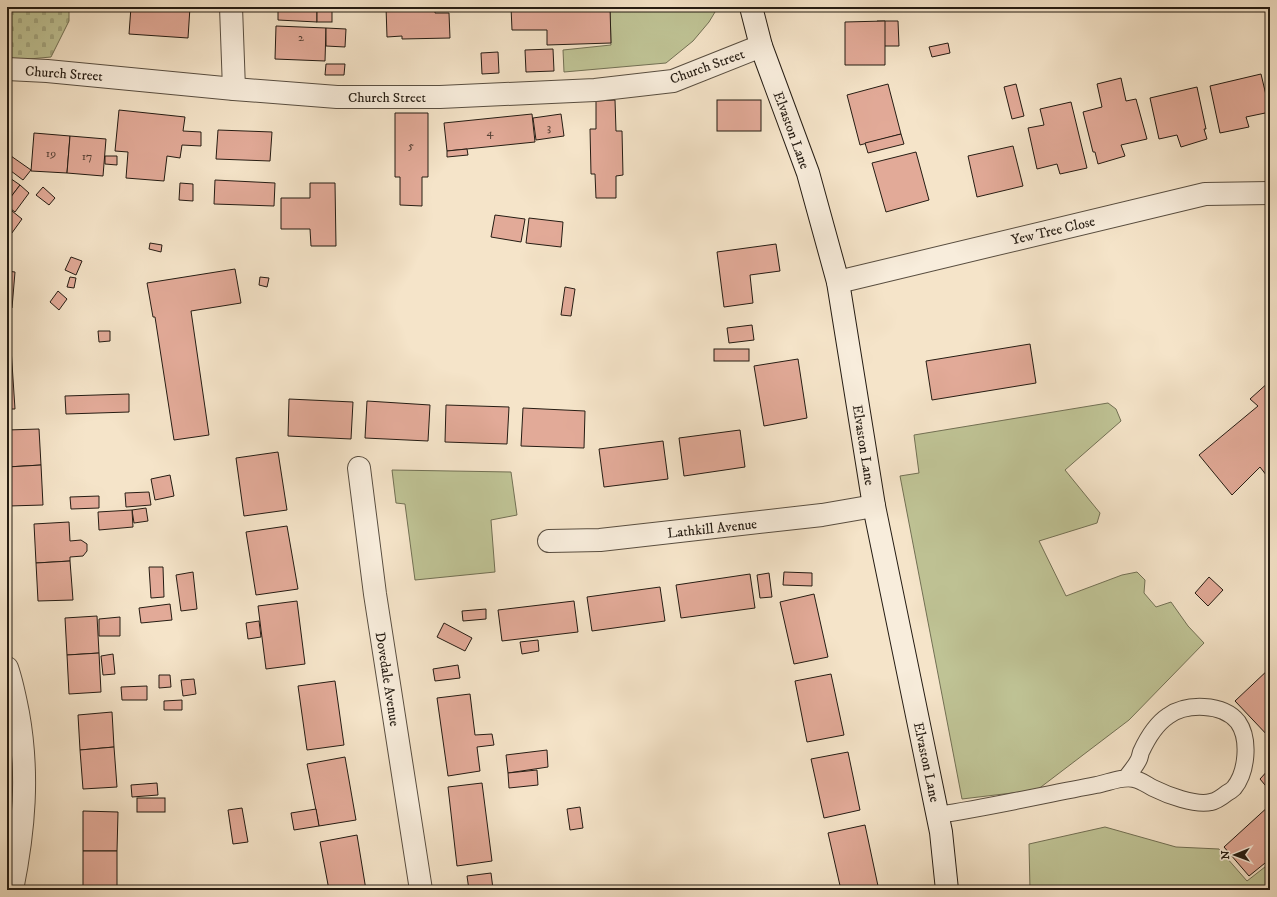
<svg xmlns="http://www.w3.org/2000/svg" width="1277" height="897" viewBox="0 0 1277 897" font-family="'IM FELL DW Pica',serif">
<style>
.grass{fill:#bfc395;stroke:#727054}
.cemetery{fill:url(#cemetery-stones);stroke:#727054}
.building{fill:#e2aa98;stroke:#251c13}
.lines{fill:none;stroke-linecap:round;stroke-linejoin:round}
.lane-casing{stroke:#594e40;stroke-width:18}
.street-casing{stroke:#594e40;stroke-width:24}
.secondary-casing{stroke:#251c13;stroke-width:24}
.lane{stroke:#f8eddc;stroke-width:16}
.street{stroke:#f8eddc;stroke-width:22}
.secondary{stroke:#f8eddc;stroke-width:22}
.labels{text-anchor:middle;stroke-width:3;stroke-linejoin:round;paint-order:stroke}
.number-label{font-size:12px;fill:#544034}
.street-label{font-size:14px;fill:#251c13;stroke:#f8eddc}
</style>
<defs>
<pattern id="cemetery-stones" width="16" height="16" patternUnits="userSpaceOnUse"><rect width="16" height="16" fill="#bfc395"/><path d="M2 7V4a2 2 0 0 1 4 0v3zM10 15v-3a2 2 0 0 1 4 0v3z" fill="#a4a780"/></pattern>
</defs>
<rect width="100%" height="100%" fill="#f5e4c9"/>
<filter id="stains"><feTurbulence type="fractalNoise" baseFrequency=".005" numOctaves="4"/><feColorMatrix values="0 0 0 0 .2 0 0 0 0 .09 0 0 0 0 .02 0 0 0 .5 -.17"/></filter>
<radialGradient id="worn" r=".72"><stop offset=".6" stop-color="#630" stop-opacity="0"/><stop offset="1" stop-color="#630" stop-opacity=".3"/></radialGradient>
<g class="grass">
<path d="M610 7H718L709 22 693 41 666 63 564 72 563 50 611 45Z"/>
<path d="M1108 403 1116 409 1121 421 1065 470 1100 513 1097 523 1039 541 1066 596 1122 575 1137 572 1145 580 1144 593 1156 607 1171 602 1188 626 1204 643 1129 720 1037 790 962 799 900 476 919 473 914 435Z"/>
<path d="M392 470 511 472 517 515 491 520 495 572 415 580 405 504 396 503Z"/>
<path d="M1105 827 1176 847 1219 849 1247 881 1270 863V890H1030L1029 844Z"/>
</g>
<path class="cemetery" d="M7 7H69V21L51 57 7 61Z"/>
<g class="building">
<path d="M131 7 142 8V7H190L188 38 129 34Z"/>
<path d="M278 7H317V22L278 20Z"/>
<rect x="317" y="7" width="15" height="15"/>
<path d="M386 7H435V13H449L450 38 402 39V36L387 37Z"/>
<path d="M462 7H491V10L462 11Z"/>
<path d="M511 7H610L611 43 547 45V30H512Z"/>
<path d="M877 21H898L899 46H878Z"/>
<path d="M885 21V65H845V22Z"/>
<path d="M276 26 326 28 325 61 275 59Z"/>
<path d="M326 28 346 29 345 47 326 46Z"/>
<path d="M948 43 950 53 932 57 929 47Z"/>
<path d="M553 49 554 71 526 72 525 50Z"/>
<path d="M498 52 499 73 482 74 481 53Z"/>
<path d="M326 64H345L344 75H325Z"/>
<path d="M1261 74 1270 112 1246 117 1249 127 1220 133 1210 86Z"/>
<path d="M1121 78 1126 101 1136 99 1147 139 1121 145 1125 156 1098 164 1095 152H1093L1083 112 1102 107 1097 84Z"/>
<path d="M888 84 901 134 860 145 847 95Z"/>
<path d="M1016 84 1024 116 1012 119 1004 87Z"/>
<path d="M1197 87 1206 129H1204L1207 139 1181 147 1177 135 1159 139 1150 98Z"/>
<path d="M615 100 616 131H622L623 175 616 176V198H596L595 174H591L590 129H596V101Z"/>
<rect x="717" y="100" width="44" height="31"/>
<path d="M1071 102 1087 168 1060 174 1057 164 1037 169 1028 128 1044 125 1040 109Z"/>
<path d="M119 110 185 117 183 131 201 132V146L182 145 180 158 167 156 164 181 126 178 128 152 115 151Z"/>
<path d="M395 113H428V177H422V206L400 205V177H395Z"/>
<path d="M532 114 535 142 447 151 444 123Z"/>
<path d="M561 114 564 136 536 140 533 118Z"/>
<path d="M218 130 272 132 270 161 216 159Z"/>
<path d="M34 133 70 136 67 173 31 171Z"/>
<path d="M901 134 904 144 868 153 865 143Z"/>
<path d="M70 136 106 139 103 176 67 173Z"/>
<path d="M1013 146 1023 186 977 197 968 156Z"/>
<path d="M467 149 468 155 447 157V151Z"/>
<path d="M916 152 929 200 886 212 872 163Z"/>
<path d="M11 156 31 170 23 180 7 168V162Z"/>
<path d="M105 156H117V165L105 164Z"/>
<path d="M7 176 20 185 7 202Z"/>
<path d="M215 180 275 183 274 206 214 204Z"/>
<path d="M180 183 193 184V201L179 200Z"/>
<path d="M310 183H335L336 246H311L310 229H281V198H310Z"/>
<path d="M20 185 29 193 15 212 7 206V202Z"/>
<path d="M43 187 55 198 49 205 36 195Z"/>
<path d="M12 211 22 219 9 237 7 235V218Z"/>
<path d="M495 215 525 219 521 242 491 237Z"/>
<path d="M529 218 563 222 561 247 526 243Z"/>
<path d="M150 243 162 245 161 252 149 249Z"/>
<path d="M776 244 780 271 750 275 753 303 724 307 717 252Z"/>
<path d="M71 257 82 261 76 275 65 270Z"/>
<path d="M235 269 241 303 191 311 209 435 174 440 155 317H153L147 283Z"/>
<path d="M7 271 15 272 12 308H7Z"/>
<path d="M70 277 76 278 74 288 67 287Z"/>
<path d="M260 277 269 278 267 287 259 285Z"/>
<path d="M565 287 575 289 571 316 561 315Z"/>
<path d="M58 291 67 299 59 310 50 302Z"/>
<path d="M752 325 754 340 729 343 727 328Z"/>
<path d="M98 331H110V341L99 342Z"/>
<path d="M10 333 15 409H7V334Z"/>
<path d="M1030 344 1036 383 932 400 926 361Z"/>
<rect x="714" y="349" width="35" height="12"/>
<path d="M798 359 807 418 764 426 754 366Z"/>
<path d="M1270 381V480L1260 467 1232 495 1199 455 1258 406 1250 399Z"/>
<path d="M129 394V412L66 414 65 396Z"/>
<path d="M289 399 353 402 351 439 288 436Z"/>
<path d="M367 401 430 405 428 441 365 438Z"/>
<path d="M446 405 509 407 507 444 445 442Z"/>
<path d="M523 408 585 411 584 448 521 446Z"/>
<path d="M39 429 41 465 7 467V430Z"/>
<path d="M740 430 745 467 684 476 679 438Z"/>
<path d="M663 441 668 479 604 487 599 449Z"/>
<path d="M278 452 287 510 244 516 236 458Z"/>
<path d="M41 465 43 505 9 506 7 467Z"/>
<path d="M170 475 174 496 155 500 151 479Z"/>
<path d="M149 492 151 505 126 507 125 493Z"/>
<path d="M99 496V508L71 509 70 497Z"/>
<path d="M146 508 148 521 134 523 132 510Z"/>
<path d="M132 510 133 527 99 530 98 512Z"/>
<path d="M69 522 70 541 81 540 87 544V551L83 556 70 557V561L36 563 34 524Z"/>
<path d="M287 526 298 589 256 595 246 532Z"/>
<path d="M70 561 73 600 38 601 36 563Z"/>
<path d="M149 567H163L164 597 151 598Z"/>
<path d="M193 572 197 609 181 611 176 575Z"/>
<path d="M784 572 812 573V586L783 585Z"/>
<path d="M769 573 772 597 760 598 757 575Z"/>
<path d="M750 574 755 608 681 618 676 585Z"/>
<path d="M1209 577 1223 590 1208 606 1195 593Z"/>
<path d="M660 587 665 621 592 631 587 597Z"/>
<path d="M814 594 828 657 794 664 780 602Z"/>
<path d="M297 601 305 664 266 669 258 606Z"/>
<path d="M574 601 578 632 502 641 498 610Z"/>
<path d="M170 604 172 620 141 623 139 608Z"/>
<path d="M486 609V619L463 621 462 611Z"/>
<path d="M97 616 99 653 67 655 65 618Z"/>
<path d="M120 617V636H99V619Z"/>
<path d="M259 621 261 637 248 639 246 623Z"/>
<path d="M444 623 472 638 465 651 437 637Z"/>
<path d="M538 640 539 651 522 654 520 642Z"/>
<path d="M99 653 101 692 69 694 67 655Z"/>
<path d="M113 654 115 674 103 675 101 656Z"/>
<path d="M458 665 460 678 435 681 433 669Z"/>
<path d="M1270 668V738L1235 701Z"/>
<path d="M831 674 844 735 807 742 795 681Z"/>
<path d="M159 675H170L171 687 159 688Z"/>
<path d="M194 679 196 694 183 696 181 680Z"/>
<path d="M335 681 344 745 307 750 298 686Z"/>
<path d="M147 686V700H122L121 687Z"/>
<path d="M470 694 475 735 492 734 494 745 477 747 480 771 448 776 437 698Z"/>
<path d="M182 700V710H164V701Z"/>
<path d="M112 712 114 747 80 750 78 715Z"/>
<path d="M114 747 117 787 83 789 80 750Z"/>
<path d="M547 750 548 767 508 773 506 755Z"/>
<path d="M848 752 860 810 824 818 811 759Z"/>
<path d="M345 757 356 820 319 826 307 764Z"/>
<path d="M1270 768V791L1260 779Z"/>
<path d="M537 770 538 785 509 788 508 773Z"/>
<path d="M157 783 158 795 132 797 131 785Z"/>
<path d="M482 783 492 861 457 866 448 787Z"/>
<rect x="137" y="798" width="28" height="14"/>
<path d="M1270 805V859L1249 876 1224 847Z"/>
<path d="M580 807 583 828 570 830 567 809Z"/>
<path d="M242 808 248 842 233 844 228 810Z"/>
<path d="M316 809 319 826 294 830 291 813Z"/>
<path d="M83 811 118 812 117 851H83Z"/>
<path d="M865 825 878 886 862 890H841L828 833Z"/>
<path d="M357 835 366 890H329L320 842Z"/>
<path d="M83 851H117V889L83 888Z"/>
<path d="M491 873 493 889 469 890 467 876Z"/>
</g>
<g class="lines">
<defs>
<path id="lane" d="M938 815C991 807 1043 795 1096 785 1108 783 1122 776 1134 779 1141 780 1147 785 1153 788 1167 795 1196 806 1211 802 1217 801 1222 797 1227 793 1229 792 1232 790 1234 788 1247 772 1250 739 1238 722 1223 703 1186 703 1168 716 1156 724 1147 739 1141 752 1140 755 1140 758 1138 761 1135 767 1130 772 1126 778"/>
<g id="street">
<path d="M231 7 234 89"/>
<path d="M7 69 47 71 234 89 337 97H440L595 90 673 81 761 46"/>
<path d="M838 282 1205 194 1270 193"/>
<path d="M359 468 375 594 421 890"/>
<path d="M549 541 600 540 822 515 874 506"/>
<path d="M7 668C12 682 15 698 18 713 29 774 24 830 12 890"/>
</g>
<path id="secondary" d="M751 7 761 46 808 173 838 282 874 506 941 832 947 890"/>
</defs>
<use href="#lane" class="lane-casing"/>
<use href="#street" class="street-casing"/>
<use href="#secondary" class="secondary-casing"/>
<use href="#lane" class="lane"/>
<use href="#street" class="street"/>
<use href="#secondary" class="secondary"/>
</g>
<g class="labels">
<g class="number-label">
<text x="301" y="41">2</text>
<text x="549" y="131">3</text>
<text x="490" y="136">4</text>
<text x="411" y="149">5</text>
<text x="51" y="157">19</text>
<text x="87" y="160">17</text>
</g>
<g class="street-label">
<text transform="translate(707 66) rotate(-20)" y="5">Church Street</text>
<text transform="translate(64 73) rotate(4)" y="5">Church Street</text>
<text x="387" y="102">Church Street</text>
<text transform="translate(792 130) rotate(70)" y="5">Elvaston Lane</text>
<text transform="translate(1053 230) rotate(-13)" y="5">Yew Tree Close</text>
<text transform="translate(864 445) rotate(81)" y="5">Elvaston Lane</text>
<text transform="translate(712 528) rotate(-6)" y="5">Lathkill Avenue</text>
<text transform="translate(388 679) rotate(81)" y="5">Dovedale Avenue</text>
<text transform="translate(927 762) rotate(78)" y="5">Elvaston Lane</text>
</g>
</g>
<rect width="1277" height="897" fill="none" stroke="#f5e4c9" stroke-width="24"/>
<rect x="8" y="8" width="1261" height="881" fill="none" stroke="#251c13" stroke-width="2"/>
<rect x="12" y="12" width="1253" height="873" fill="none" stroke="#251c13"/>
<g transform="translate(1235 855) rotate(269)" stroke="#f8eddc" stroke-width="3" paint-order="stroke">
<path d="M0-3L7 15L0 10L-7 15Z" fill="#251c13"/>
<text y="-6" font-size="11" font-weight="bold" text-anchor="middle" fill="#251c13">N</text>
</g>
<rect width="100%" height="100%" filter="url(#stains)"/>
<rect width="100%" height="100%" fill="url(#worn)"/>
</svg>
